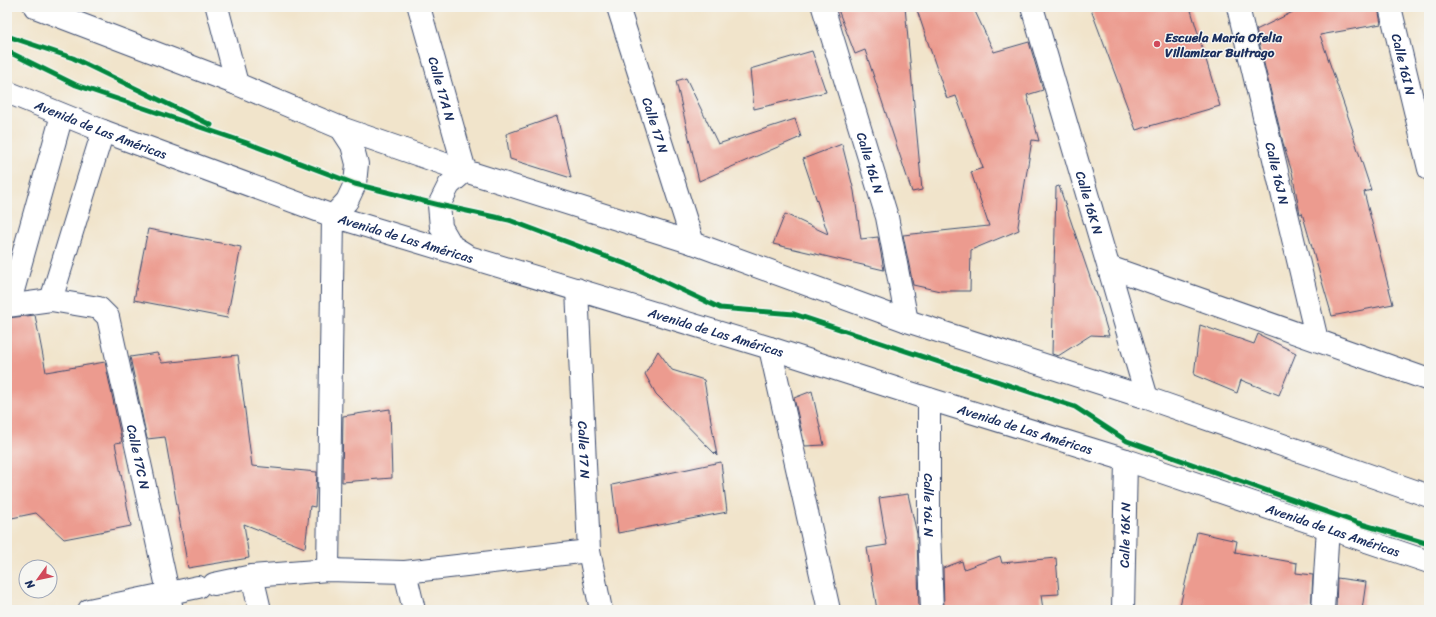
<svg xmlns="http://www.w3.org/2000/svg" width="1436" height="617" viewBox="0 0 1436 617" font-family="Sriracha,sans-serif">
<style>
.building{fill:#ec9b8f}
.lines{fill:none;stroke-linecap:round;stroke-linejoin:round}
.minor-casing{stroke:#3b4a6e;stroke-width:24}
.tertiary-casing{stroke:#3b4a6e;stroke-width:24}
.secondary-casing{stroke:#3b4a6e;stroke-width:24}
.minor{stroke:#fff;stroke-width:22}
.tertiary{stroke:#fff;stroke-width:22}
.secondary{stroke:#fff;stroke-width:22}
.cycleway-casing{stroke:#f6f6f2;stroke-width:8}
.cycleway{stroke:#00873e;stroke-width:5}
.poi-dot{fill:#d1495b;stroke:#f6f6f2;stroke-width:1.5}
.labels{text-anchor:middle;stroke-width:3;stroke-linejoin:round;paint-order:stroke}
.poi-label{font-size:13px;font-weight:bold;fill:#1b2f5e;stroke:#f6f6f2;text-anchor:start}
.street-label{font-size:13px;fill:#1b2f5e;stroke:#f6f6f2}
</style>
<rect width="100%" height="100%" fill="#f6f6f2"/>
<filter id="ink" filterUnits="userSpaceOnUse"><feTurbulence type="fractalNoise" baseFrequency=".025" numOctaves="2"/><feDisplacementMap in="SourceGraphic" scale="8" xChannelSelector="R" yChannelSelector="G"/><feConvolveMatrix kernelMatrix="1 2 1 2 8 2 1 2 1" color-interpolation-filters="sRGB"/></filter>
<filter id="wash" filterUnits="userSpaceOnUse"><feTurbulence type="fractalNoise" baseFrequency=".012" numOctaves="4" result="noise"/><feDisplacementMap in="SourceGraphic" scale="16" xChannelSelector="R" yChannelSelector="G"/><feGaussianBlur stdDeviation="0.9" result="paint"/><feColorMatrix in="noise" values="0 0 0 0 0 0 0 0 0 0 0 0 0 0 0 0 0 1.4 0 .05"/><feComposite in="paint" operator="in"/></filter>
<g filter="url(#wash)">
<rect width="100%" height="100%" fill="#f1e4cb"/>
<g id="blocks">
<g class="building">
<path d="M837 7H905L922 190 912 192 865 50 855 54Z"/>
<path d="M916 7H973L994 52 1029 42 1043 90 1027 95 1039 141 1032 140 1018 226 1019 230 971 250 970 291H940L913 285 903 235 989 226 971 172 983 168 956 96 947 99Z"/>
<path d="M1090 7H1190L1220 106 1136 130Z"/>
<path d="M1303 7H1378L1381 24 1320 35 1353 131 1352 132 1371 190 1364 192 1393 304 1332 316 1302 213 1300 214 1292 172 1284 147 1256 30Z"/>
<path d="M812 51 826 92 754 109 750 69Z"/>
<path d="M686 78 718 144 795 119 801 137 699 181 676 81Z"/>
<path d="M557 116 571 178 510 159 506 134Z"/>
<path d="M842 144 854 191 861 239 878 237 884 270 773 244 785 214 828 234 803 159Z"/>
<path d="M1059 186 1095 292H1096L1109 336 1091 335 1058 356 1052 354 1056 187Z"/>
<path d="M148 229 241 247 227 318 134 300Z"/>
<path d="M35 315 46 372 105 362 122 442 115 443 131 526 64 539 36 513 7 519V318Z"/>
<path d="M1200 325 1254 344 1258 334 1296 353 1279 395 1241 380 1237 393 1194 375Z"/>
<path d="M658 351 672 370 704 380 717 456 656 394 645 374Z"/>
<path d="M157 353 162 363 238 355 252 466 317 472 315 507 310 506 305 548 244 524 249 558 188 568 165 437 147 439 130 357Z"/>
<path d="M812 391 824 445 805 446 794 398Z"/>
<path d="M390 409 392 478 342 482 343 416Z"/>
<path d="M721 462 727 512 618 533 612 485Z"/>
<path d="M908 494 917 534 919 610H877L867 548 887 545 879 498Z"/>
<path d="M1197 532 1237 541 1235 552 1297 563 1296 573 1313 575 1311 610H1179Z"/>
<path d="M1000 556 1002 563 1056 558 1059 594 1041 595 1043 610H944L943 568 962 561 964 569Z"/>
<path d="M1337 578 1366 582 1362 610H1336Z"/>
</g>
</g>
</g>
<g filter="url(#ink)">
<use href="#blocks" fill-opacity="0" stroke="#3b4a6e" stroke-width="1"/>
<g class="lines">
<defs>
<g id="minor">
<path d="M217 7 237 84"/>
<path id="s1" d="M419 7 465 171"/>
<path id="s2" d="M618 7 693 243"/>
<path id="s3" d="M823 7 887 217 907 321"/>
<path id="s4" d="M1238 7 1317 340"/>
<path id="s5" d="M1390 7 1429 169"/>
<path d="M1109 267 1429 380"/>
<path id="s6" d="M577 289 589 551 601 610"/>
<path d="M51 300 103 131"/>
<path d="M9 305 62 115"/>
<path id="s7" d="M7 306 51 300 99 308 108 317 172 610"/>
<path d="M770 348 829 610"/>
<path id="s8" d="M929 399V531L932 610"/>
<path d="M328 570 333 216"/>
<path d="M405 572 414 610"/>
<path d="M252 576 260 610"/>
<path d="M214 584 252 576 328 570 405 572 589 551"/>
<path d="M89 610 198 587"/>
<path id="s9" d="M1123 610 1126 460"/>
<path d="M1323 610 1328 527"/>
</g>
<g id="tertiary">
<path id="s10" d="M1032 7 1147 398"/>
</g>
<g id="secondary">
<path d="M35 7 237 84 341 128 465 171 693 243 907 321 1147 398 1429 496"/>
<path id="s11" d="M7 92 103 131 333 216 770 348 929 399 1126 460 1429 562"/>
<path d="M333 216 347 201 355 184 357 164 352 145 341 128"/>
<path d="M465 254 452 246 441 227 439 205 449 185 465 171"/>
</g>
</defs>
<use href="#minor" class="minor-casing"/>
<use href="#tertiary" class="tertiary-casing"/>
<use href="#secondary" class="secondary-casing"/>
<use href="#minor" class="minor"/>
<use href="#tertiary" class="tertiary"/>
<use href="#secondary" class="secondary"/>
<defs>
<g id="cycleway">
<path d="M7 36 73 58 211 125"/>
<path d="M7 51 76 85 247 143 355 184 439 205 509 220 631 266 720 308 794 314 1075 407 1127 441 1358 523 1429 544"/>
</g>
</defs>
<use href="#cycleway" class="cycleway-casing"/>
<use href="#cycleway" class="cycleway"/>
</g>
</g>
<circle class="poi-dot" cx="1157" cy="44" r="4"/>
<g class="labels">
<g class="poi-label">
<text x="1165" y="42">Escuela María Ofelia<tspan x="1165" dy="15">Villamizar Buitrago</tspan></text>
</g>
<g class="street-label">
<text dy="5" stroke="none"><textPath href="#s5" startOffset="59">Calle 16I N</textPath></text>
<text dy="5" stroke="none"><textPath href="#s1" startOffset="85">Calle 17A N</textPath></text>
<text dy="5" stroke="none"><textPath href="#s2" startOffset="124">Calle 17 N</textPath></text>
<text dy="5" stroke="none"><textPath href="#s11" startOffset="101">Avenida de Las Américas</textPath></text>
<text dy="5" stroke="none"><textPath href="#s3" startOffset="163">Calle 16L N</textPath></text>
<text dy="5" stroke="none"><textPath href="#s4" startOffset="171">Calle 16J N</textPath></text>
<text dy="5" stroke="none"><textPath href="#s10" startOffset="204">Calle 16K N</textPath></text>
<text dy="5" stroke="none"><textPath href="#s11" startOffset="425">Avenida de Las Américas</textPath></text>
<text dy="5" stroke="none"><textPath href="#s11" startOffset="749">Avenida de Las Américas</textPath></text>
<text dy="5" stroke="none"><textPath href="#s11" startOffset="1073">Avenida de Las Américas</textPath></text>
<text dy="5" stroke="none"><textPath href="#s6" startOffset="161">Calle 17 N</textPath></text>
<text dy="5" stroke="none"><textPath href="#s7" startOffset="249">Calle 17C N</textPath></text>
<text dy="5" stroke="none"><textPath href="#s8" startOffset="106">Calle 16L N</textPath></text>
<text dy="5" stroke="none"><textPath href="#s11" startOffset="1397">Avenida de Las Américas</textPath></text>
<text dy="5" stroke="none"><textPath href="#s9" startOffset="75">Calle 16K N</textPath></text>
</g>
</g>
<rect width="1436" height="617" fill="none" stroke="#f6f6f2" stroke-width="24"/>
<g transform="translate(38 579) rotate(237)"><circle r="19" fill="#f6f6f2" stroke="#9ea6b7"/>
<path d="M0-3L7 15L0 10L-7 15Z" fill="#d1495b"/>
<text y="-6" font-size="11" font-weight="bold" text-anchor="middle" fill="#1b2f5e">N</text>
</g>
</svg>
